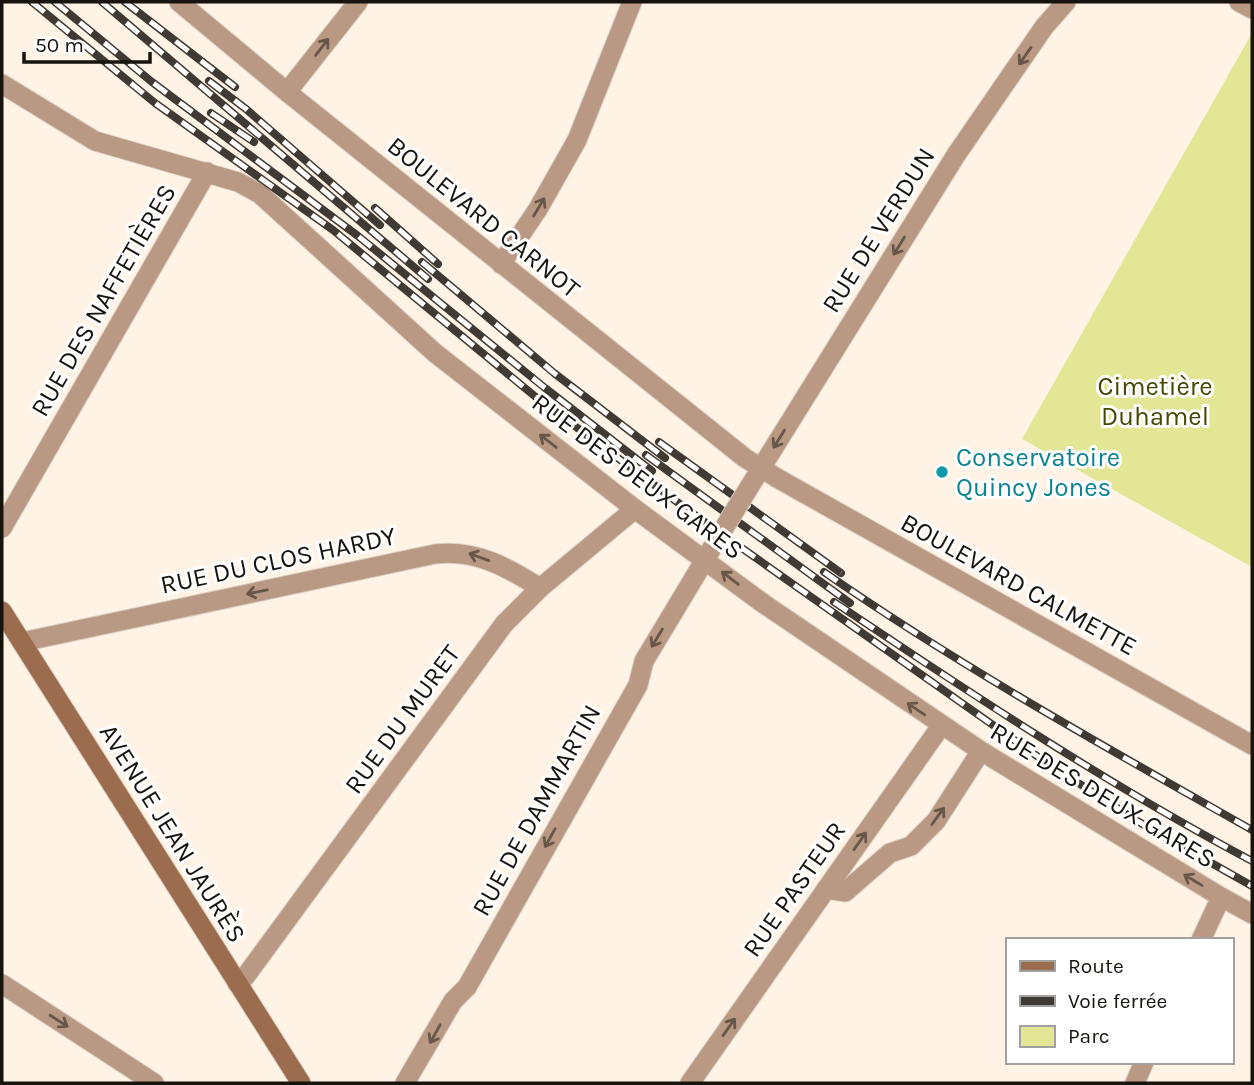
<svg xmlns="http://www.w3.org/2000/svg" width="1254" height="1085" viewBox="0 0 1254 1085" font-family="Karla,sans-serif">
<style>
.green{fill:#e3e795}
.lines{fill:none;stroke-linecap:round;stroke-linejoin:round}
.minor-casing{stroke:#d9cfc3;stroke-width:21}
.tertiary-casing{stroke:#d9cfc3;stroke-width:21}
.secondary-casing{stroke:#d9cfc3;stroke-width:21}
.minor{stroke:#b99984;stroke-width:19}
.tertiary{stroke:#b99984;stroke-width:19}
.secondary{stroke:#9b6c4e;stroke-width:19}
.rail-casing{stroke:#3f3a33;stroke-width:8}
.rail{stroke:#fff;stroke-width:5;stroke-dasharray:16;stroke-linecap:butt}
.minor-bridge-casing{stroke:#d9cfc3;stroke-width:21;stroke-linecap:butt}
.minor-bridge{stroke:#b99984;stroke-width:19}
.oneway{stroke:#685649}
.culture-dot{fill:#0f9aa8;stroke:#fff;stroke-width:2.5}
.labels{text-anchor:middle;stroke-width:6;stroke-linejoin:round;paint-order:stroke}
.street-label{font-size:26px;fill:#17130e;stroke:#fff}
.park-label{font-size:26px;fill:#464702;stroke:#fff}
.culture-label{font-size:26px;fill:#0d838f;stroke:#fff;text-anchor:start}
</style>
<rect width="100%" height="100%" fill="#fef3e5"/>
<path class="green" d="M1252 33V567L1022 439Z"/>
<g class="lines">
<defs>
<g id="minor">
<path d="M179 2 287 92 745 458 777 478 1252 745"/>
<path d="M2 84 95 141 238 182 260 194 435 353 635 509 764 604 981 751 1221 897 1252 914"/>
<path d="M287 92 358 2"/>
<path d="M501 264 538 209 577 140 632 2"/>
<path d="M745 494 956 155 1044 27 1066 2"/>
<path d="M2 528 207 172"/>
<path d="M22 642 435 554C475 549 507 567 540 588"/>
<path d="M826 889 845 892 890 853 911 846 936 821 981 751"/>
<path d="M1201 940 1221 897"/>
<path d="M237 983 245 977 504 624 540 588 635 509"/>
<path d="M2 984 154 1083"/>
<path d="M405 1083 453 1001 467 987 638 685 644 661 712 548"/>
<path d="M690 1083 941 726"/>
<path d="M1135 1083 1144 1062"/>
</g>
<path id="tertiary" d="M1239 2 1252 9"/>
<path id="secondary" d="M2 611 301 1083"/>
</defs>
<use href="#minor" class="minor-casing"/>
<use href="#tertiary" class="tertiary-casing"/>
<use href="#secondary" class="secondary-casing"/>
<use href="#minor" class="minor"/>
<use href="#tertiary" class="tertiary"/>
<use href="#secondary" class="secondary"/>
<defs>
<g id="rail">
<path d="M32 2 155 103 333 230 537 398 692 513 1044 761 1139 822 1252 886"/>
<path d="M55 2 152 82 358 236 545 388 652 471"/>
<path d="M102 2 428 279"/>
<path d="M125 2 235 87"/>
<path d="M209 81 246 109 380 225"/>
<path d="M211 113 254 142"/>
<path d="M375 208 438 264"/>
<path d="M422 262 554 373 665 458"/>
<path d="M659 442 841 573"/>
<path d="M646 455 850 603"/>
<path d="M824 572C961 667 1107 748 1252 830"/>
<path d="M834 602C970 693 1107 784 1252 861"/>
</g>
</defs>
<use href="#rail" class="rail-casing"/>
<use href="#rail" class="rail"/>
<defs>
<path id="minor-bridge" d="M716 541 745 494"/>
</defs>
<use href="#minor-bridge" class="minor-bridge-casing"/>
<use href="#minor-bridge" class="minor-bridge"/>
</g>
<defs><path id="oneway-shaft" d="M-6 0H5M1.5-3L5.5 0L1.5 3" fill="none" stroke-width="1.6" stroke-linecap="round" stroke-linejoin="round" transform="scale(1.75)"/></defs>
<g class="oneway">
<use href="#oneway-shaft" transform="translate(322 47) rotate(-52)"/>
<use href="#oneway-shaft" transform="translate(1025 56) rotate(125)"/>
<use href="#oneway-shaft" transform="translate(539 207) rotate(-59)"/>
<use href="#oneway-shaft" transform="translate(899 246) rotate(122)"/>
<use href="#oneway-shaft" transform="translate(779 439) rotate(122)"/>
<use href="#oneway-shaft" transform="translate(548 441) rotate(-142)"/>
<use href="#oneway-shaft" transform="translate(479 557) rotate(-160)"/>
<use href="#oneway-shaft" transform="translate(730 578) rotate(-142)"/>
<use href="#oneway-shaft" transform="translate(257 592) rotate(168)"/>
<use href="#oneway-shaft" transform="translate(657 638) rotate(121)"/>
<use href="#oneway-shaft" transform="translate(916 709) rotate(-146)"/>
<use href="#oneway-shaft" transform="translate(938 816) rotate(-54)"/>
<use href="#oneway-shaft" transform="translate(550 838) rotate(119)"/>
<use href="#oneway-shaft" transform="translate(860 841) rotate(-55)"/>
<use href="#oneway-shaft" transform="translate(1193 880) rotate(-149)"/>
<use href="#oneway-shaft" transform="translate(59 1021) rotate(33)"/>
<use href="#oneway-shaft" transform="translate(729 1027) rotate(-55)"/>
<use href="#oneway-shaft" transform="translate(435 1034) rotate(119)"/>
</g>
<circle class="culture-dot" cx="942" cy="472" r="7"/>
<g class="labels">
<g class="street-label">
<text transform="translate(484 217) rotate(39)" y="9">BOULEVARD CARNOT</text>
<text transform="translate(878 230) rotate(-58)" y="9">RUE DE VERDUN</text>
<text transform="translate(103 300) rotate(-60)" y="9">RUE DES NAFFETIÈRES</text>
<text transform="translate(638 476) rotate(37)" y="9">RUE DES DEUX GARES</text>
<text transform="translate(278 560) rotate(-12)" y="9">RUE DU CLOS HARDY</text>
<text transform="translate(1019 584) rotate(29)" y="9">BOULEVARD CALMETTE</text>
<text transform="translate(402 719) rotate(-54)" y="9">RUE DU MURET</text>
<text transform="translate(1103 795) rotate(31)" y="9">RUE DES DEUX GARES</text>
<text transform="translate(536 810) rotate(-61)" y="9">RUE DE DAMMARTIN</text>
<text transform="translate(173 833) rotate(58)" y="9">AVENUE JEAN JAURÈS</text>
<text transform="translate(794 889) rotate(-55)" y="9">RUE PASTEUR</text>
</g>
<g class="park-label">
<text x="1155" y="395">Cimetière<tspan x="1155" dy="30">Duhamel</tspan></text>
</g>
<g class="culture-label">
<text x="956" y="466">Conservatoire<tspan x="956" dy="30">Quincy Jones</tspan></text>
</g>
</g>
<rect width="1254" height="1085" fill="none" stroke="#17130e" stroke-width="7"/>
<rect x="1006" y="938" width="228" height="126" fill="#ffffff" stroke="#a2a19f" stroke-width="2"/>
<rect x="1020" y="961" width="35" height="10" fill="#9b6c4e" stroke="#a2a19f" stroke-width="2"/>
<text x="1068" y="973" font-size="21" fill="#17130e">Route</text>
<rect x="1020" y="996" width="35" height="10" fill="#3f3a33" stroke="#a2a19f" stroke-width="2"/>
<text x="1068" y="1008" font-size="21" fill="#17130e">Voie ferrée</text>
<rect x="1020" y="1026" width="35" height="21" fill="#e3e795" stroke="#a2a19f" stroke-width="2"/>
<text x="1068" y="1043" font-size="21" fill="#17130e">Parc</text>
<path d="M24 52v10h126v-10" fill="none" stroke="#17130e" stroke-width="3.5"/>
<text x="35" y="52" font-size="21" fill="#17130e" stroke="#ffffff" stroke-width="5" paint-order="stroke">50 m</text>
</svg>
